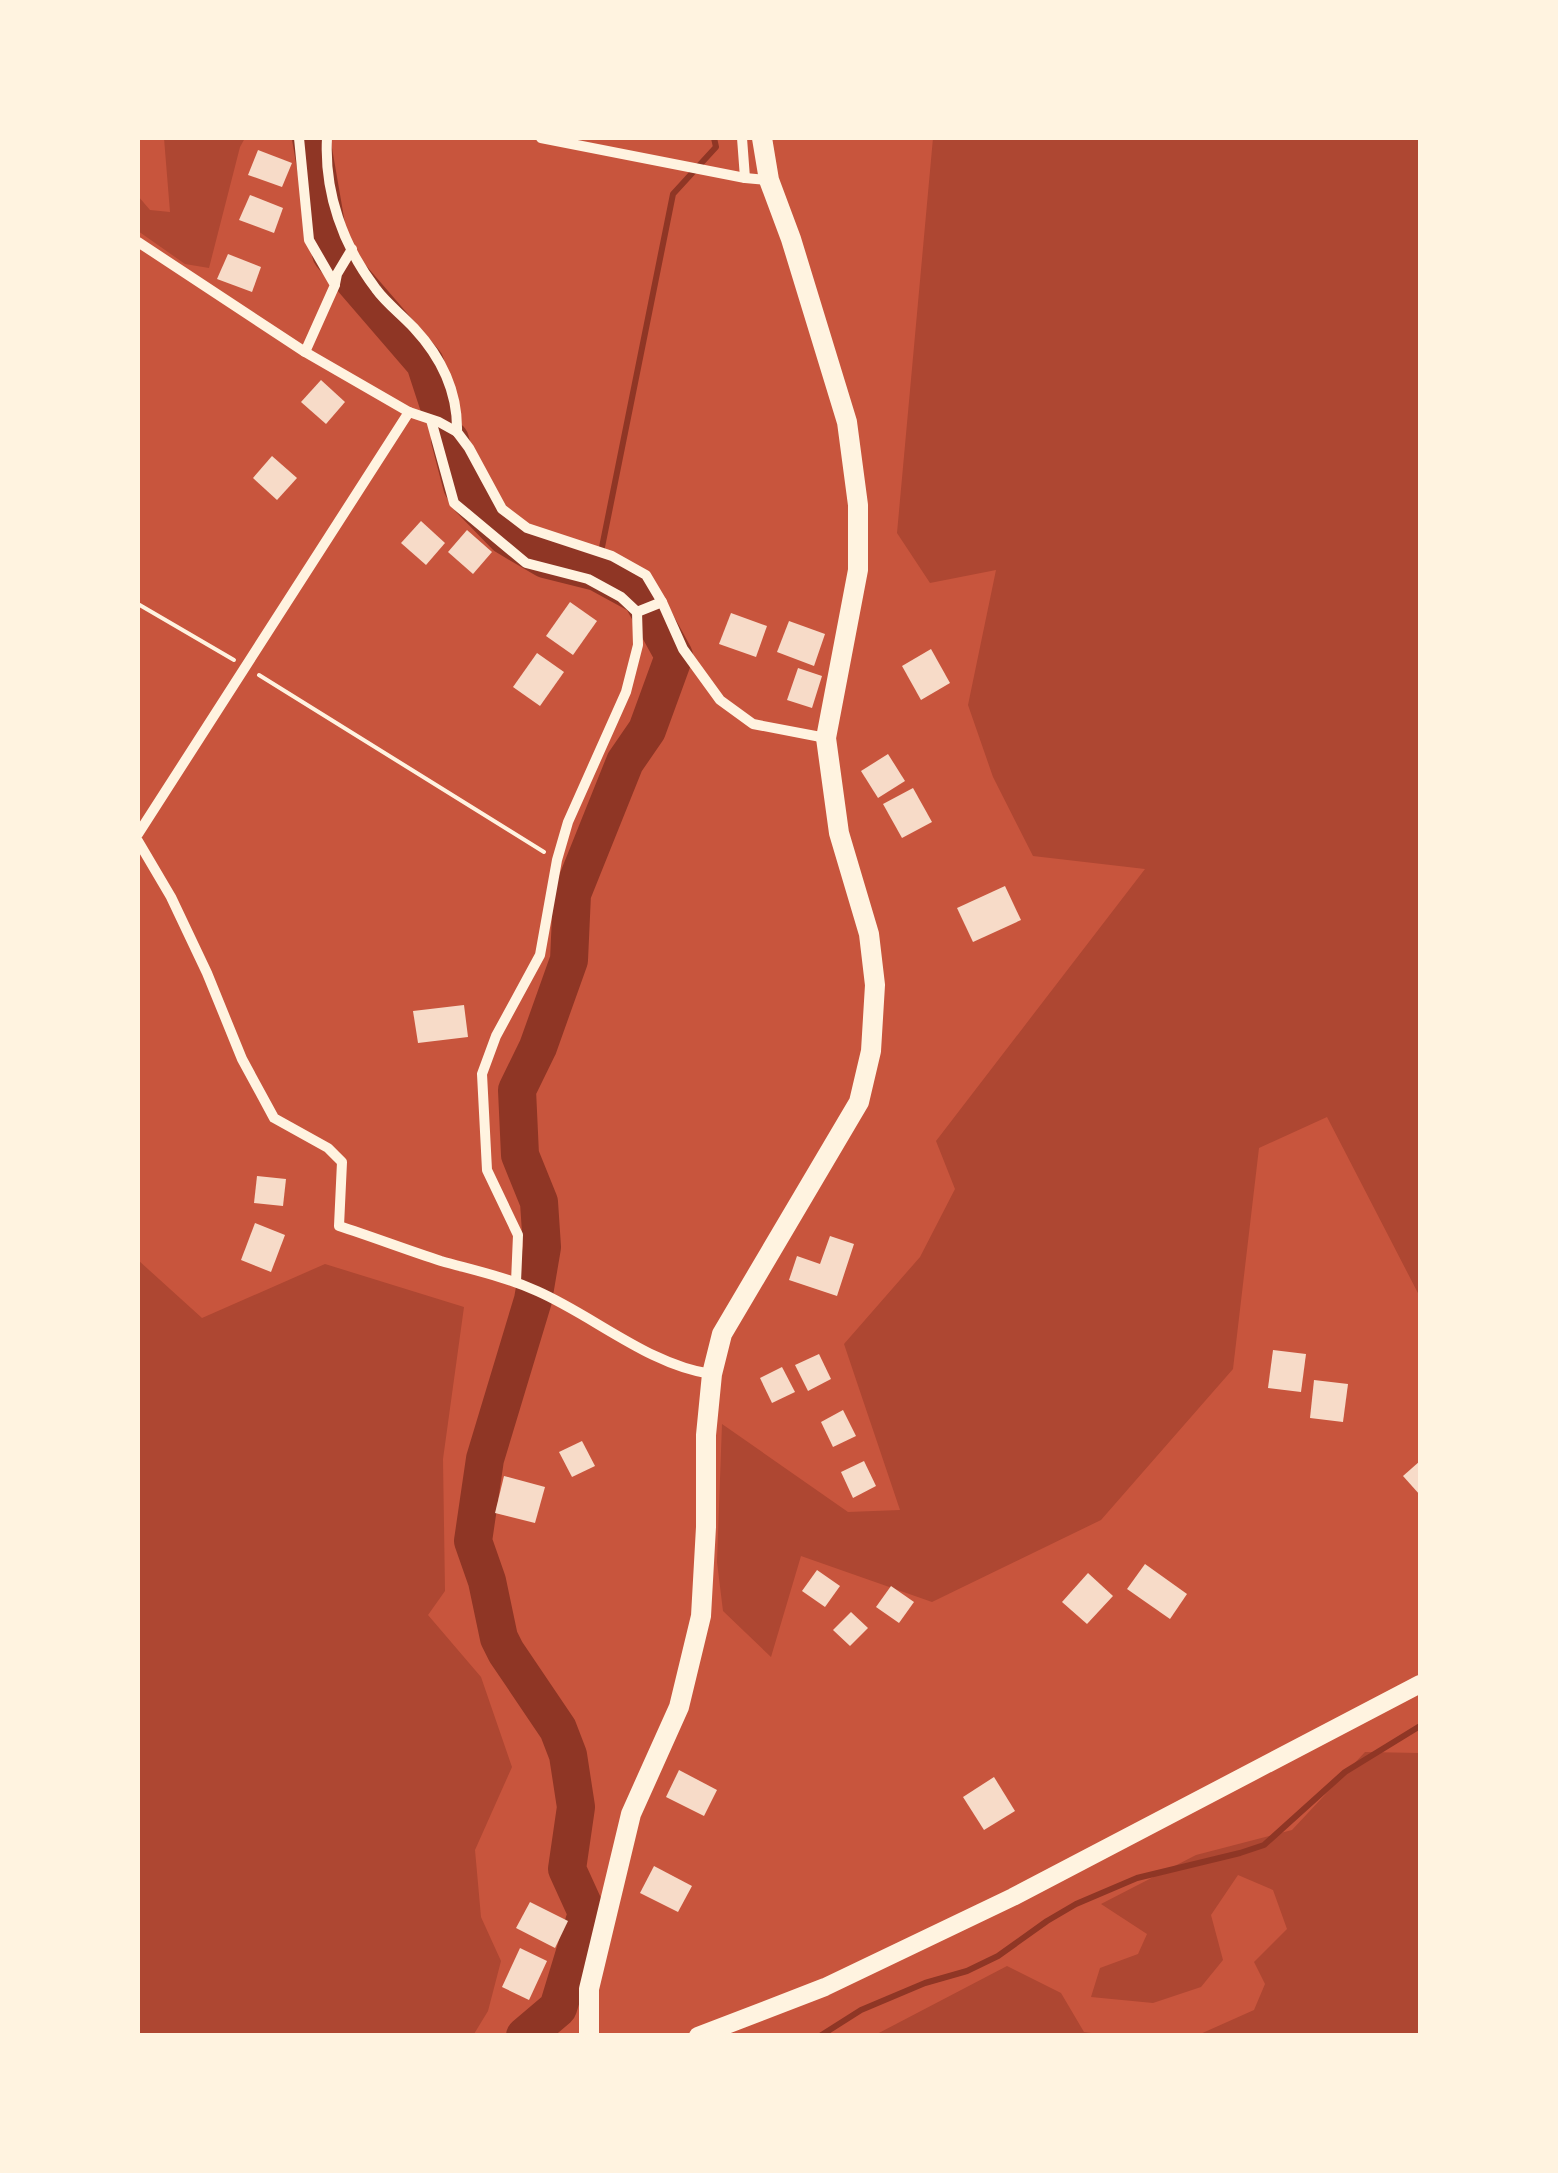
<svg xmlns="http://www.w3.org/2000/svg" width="1558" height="2173" viewBox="0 0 1558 2173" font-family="Overpass,sans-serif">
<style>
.green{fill:#ae4732}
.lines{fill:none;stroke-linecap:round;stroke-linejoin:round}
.stream{stroke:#8f3625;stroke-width:6}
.river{stroke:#8f3625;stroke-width:38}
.building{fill:#f7dbc8}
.path{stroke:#fff3e0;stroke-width:4}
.minor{stroke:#fff3e0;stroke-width:10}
.secondary{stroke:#fff3e0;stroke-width:18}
.primary{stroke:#fff3e0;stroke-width:20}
</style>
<rect width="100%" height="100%" fill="#c8553d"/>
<g class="green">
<path d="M164 138H245L240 147 209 268 185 264 138 231V196L150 210 170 212Z"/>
<path d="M933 138H1420V1297L1327 1117 1259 1148 1233 1369 1101 1520 932 1602 801 1556 771 1657 723 1611 717 1562 722 1424 848 1512 900 1510 844 1344 920 1257 955 1189 936 1141 1145 869 1033 856 993 777 968 705 996 570 930 583 897 533Z"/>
<path d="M138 1260 202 1318 325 1264 464 1307 443 1459 445 1591 428 1615 481 1677 512 1767 475 1850 481 1917 501 1961 488 2011 474 2034 138 2035Z"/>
<path d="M1365 1752 1420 1753V2035H1198L1254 2010 1265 1984 1254 1962 1287 1929 1273 1890 1238 1875 1211 1915 1223 1960 1201 1987 1153 2003 1091 1997 1100 1968 1138 1954 1147 1934 1101 1904 1196 1855 1292 1830Z"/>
<path d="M1007 1966 1061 1993 1084 2032 1106 2035H875Z"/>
</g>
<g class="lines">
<g class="stream">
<path d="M597 572 673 194 716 147 714 138"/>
<path d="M820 2036 861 2010 925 1983 967 1971 998 1956 1047 1921 1076 1904 1137 1878 1240 1853 1264 1845 1345 1772 1420 1726"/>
</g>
<g class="river">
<path d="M311 138 331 254 425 363 440 409"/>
<path d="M450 440 462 486 470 499 506 536 545 559 597 572 641 596 674 656 647 730 625 762 572 894 569 960 538 1047 517 1090 520 1155 539 1202 542 1247 533 1300 485 1459 473 1541 487 1581 499 1638 506 1652 558 1729 568 1755 576 1807 567 1869 587 1913 558 2008 525 2036"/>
</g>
</g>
<g class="building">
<path d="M258 150 292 163 282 187 248 175Z"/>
<path d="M250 195 283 208 274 233 239 220Z"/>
<path d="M228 254 261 267 252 292 217 279Z"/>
<path d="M321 380 345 402 326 424 301 402Z"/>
<path d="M272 456 297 478 277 500 253 478Z"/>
<path d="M421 521 445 543 426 565 401 543Z"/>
<path d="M467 530 492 552 473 574 448 552Z"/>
<path d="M570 602 597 621 573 655 546 636Z"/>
<path d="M731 613 767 626 756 657 719 644Z"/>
<path d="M789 621 825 634 814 666 777 652Z"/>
<path d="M931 649 950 683 921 700 902 666Z"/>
<path d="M537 653 564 672 540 706 513 687Z"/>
<path d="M798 668 822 676 812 708 787 700Z"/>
<path d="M888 754 905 781 878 798 861 771Z"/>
<path d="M913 788 932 822 902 838 883 804Z"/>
<path d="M1005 886 1021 920 973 942 957 908Z"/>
<path d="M464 1005 468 1037 418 1043 413 1011Z"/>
<path d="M257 1176 286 1179 283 1206 254 1203Z"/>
<path d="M255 1223 285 1235 271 1272 241 1260Z"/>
<path d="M830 1236 854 1244 837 1296 789 1280 797 1256 820 1264Z"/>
<path d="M1273 1350 1306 1354 1301 1392 1268 1388Z"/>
<path d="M819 1354 831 1379 808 1391 795 1365Z"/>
<path d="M782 1367 795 1392 772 1403 760 1378Z"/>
<path d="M1314 1380 1348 1384 1343 1422 1310 1418Z"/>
<path d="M843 1410 856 1436 833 1447 821 1422Z"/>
<path d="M582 1441 595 1466 572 1477 559 1452Z"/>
<path d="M864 1461 876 1486 853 1498 841 1472Z"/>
<path d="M1420 1461V1495L1403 1476Z"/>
<path d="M504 1476 545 1487 535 1523 495 1513Z"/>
<path d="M1145 1564 1187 1594 1170 1619 1127 1589Z"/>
<path d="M817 1570 840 1586 825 1607 802 1591Z"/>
<path d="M1088 1573 1113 1596 1087 1624 1062 1602Z"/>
<path d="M891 1586 914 1602 899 1623 876 1607Z"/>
<path d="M851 1612 868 1628 850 1646 833 1630Z"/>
<path d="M679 1770 717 1790 704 1816 666 1797Z"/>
<path d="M994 1777 1015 1811 984 1830 963 1797Z"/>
<path d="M654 1866 692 1886 678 1912 640 1893Z"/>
<path d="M530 1902 568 1921 555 1948 516 1928Z"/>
<path d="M520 1948 547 1961 529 2000 502 1987Z"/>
</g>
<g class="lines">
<g class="path">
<path d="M138 604 234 660"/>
<path d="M259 675 544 852"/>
</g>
<g class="minor">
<path d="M299 138 309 240 335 285 305 352"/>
<path d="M327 138C324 192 343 246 376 289 386 303 402 315 414 328 441 357 458 392 457 432"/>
<path d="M541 138 745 178 768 180"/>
<path d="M742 138 745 178"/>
<path d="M138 242 305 352 409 412 439 422 457 432 469 448 502 509 527 528 612 556 646 575 662 602 683 649 720 700 753 724 826 738"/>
<path d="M335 284 337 274 352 249"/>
<path d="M431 420 454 503 526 563 588 579 621 597 637 612"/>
<path d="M138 834 409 412"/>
<path d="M138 841 171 897 207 973 242 1059 274 1118 328 1148 342 1162 339 1226C373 1237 407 1250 441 1261 473 1270 506 1277 537 1291 594 1316 649 1365 711 1374"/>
<path d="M516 1282 518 1235 487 1170 482 1074 496 1036 540 955 557 860 568 822 626 692 638 645 637 612 662 602"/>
</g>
<path class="secondary" d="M698 2036 825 1987 1013 1897 1420 1684"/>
<path class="primary" d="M589 2036V1989L631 1814 679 1707 701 1616 706 1527V1435L712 1374 722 1334 859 1102 871 1051 875 985 869 934 839 833 826 738 858 570V505L847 422 791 239 769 180 762 138"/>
</g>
<rect width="1558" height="2173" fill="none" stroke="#fff3e0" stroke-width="280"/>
</svg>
